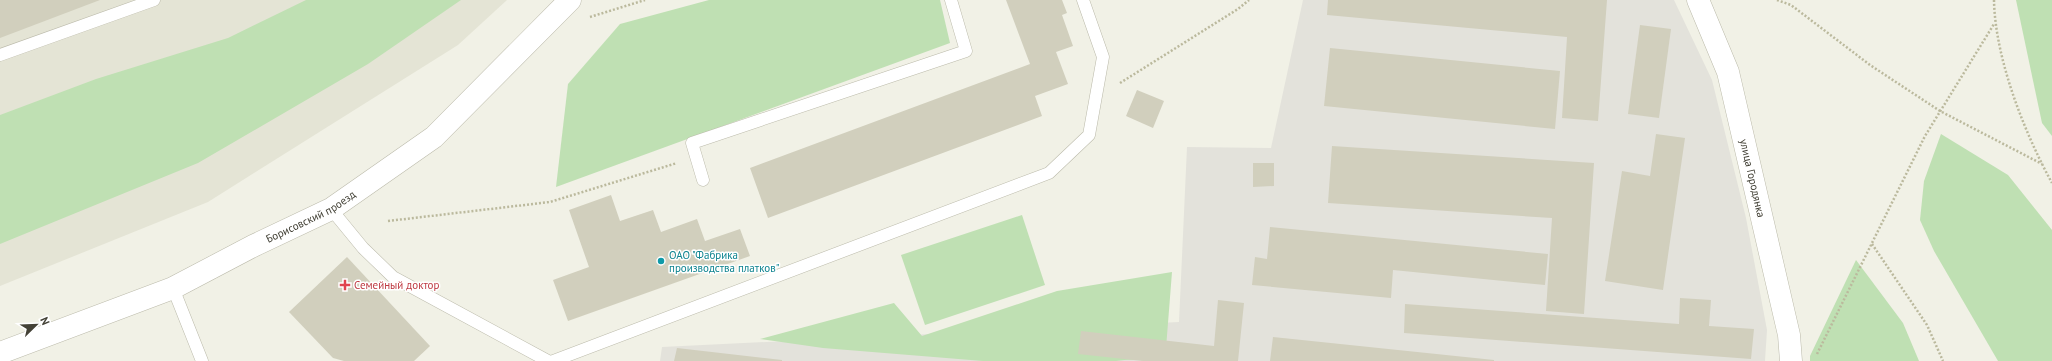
<svg xmlns="http://www.w3.org/2000/svg" width="2052" height="361" viewBox="0 0 2052 361" font-family="'PT Sans',sans-serif">
<style>
.residential{fill:#e4e4d5}
.industrial{fill:#e3e2db}
.green{fill:#bfe0b3}
.building{fill:#d1cfbd}
.lines{fill:none;stroke-linecap:round;stroke-linejoin:round}
.service-casing{stroke:#bbbaaa;stroke-width:13}
.minor-casing{stroke:#bbbaaa;stroke-width:23}
.tertiary-casing{stroke:#bbbaaa;stroke-width:23}
.path{stroke:#bbb99d;stroke-width:2.5;stroke-dasharray:2 2;stroke-linecap:butt}
.service{stroke:#fff;stroke-width:12}
.minor{stroke:#fff;stroke-width:22}
.tertiary{stroke:#fff;stroke-width:22}
.culture-dot{fill:#0f9aa8;stroke:#fff;stroke-width:1.5}
.health-dot{fill:#e0444e;stroke:#fff;stroke-width:1.5}
.labels{text-anchor:middle;stroke-width:3;stroke-linejoin:round;paint-order:stroke}
.street-label{font-size:11px;fill:#434136;stroke:#fff}
.culture-label{font-size:11px;fill:#0d838f;stroke:#fff;text-anchor:start}
.health-label{font-size:11px;fill:#be3a42;stroke:#fff;text-anchor:start}
</style>
<rect width="100%" height="100%" fill="#f1f1e6"/>
<path class="residential" d="M0 0H507L458 45 208 202 0 286Z"/>
<path class="industrial" d="M1303 0H1674L1712 80 1746 218 1767 330 1765 361H660L662 347 1179 322 1187 147 1271 148Z"/>
<g class="green">
<path d="M306 0H461L368 64 198 163 0 244V115L96 79 228 38Z"/>
<path d="M709 0H940L950 43 556 187 568 84 620 24Z"/>
<path d="M2016 0H2052V136L2042 123Z"/>
<path d="M1941 134 2008 175 2052 230V361H1998L1934 251 1920 220 1924 181Z"/>
<path d="M1022 215 1045 285 925 325 901 255Z"/>
<path d="M1856 260 1903 323 1919 361H1810V356Z"/>
<path d="M1172 272 1165 361C1148 361 1133 358 1116 361H983L823 348 760 339 894 303 922 336 1057 291Z"/>
</g>
<g class="building">
<path d="M0 0H100L0 38Z"/>
<path d="M1006 0H1062L1067 13 1062 15 1073 46 1056 52 1068 84 1035 96 1042 116 768 218 750 168 1030 64Z"/>
<path d="M1328 0H1607L1598 121 1562 118 1567 37 1327 15Z"/>
<path d="M1640 25 1671 29 1659 118 1628 114Z"/>
<path d="M1330 48 1560 71 1555 129 1324 106Z"/>
<path d="M1137 90 1164 101 1153 128 1126 116Z"/>
<path d="M1656 134 1685 138 1663 290 1605 281 1622 171 1650 176Z"/>
<path d="M1332 146 1594 163 1584 314 1546 311 1552 218 1328 203Z"/>
<path d="M1253 163H1274V186L1253 187Z"/>
<path d="M611 195 620 221 653 210 661 232 697 219 705 241 740 229 750 256 568 321 553 280 589 267 569 210Z"/>
<path d="M1270 227 1548 254 1545 285 1393 270 1391 298 1252 285 1255 257 1267 259Z"/>
<path d="M347 257 430 346 414 361H344L333 358 289 312Z"/>
<path d="M1680 298 1711 300 1709 326 1754 329 1751 359 1404 333 1405 304 1679 324Z"/>
<path d="M1218 300 1244 303 1238 361H1143L1078 354 1081 331 1214 346Z"/>
<path d="M1273 337 1494 360V361H1270Z"/>
<path d="M677 348 782 360V361H674Z"/>
</g>
<g class="lines">
<defs>
<g id="service">
<path d="M0 55 154 0"/>
<path d="M703 180 692 143 966 51 951 0"/>
<path d="M331 209 363 248 393 277 548 361"/>
<path d="M173 288 202 361"/>
<path d="M553 361 1049 173 1089 135 1103 57 1083 0"/>
</g>
<g id="minor">
<path id="s1" d="M1698 0 1728 72 1789 335 1791 361"/>
</g>
<g id="tertiary">
<path id="s2" d="M0 353 173 288 253 246 331 209 434 137 570 0"/>
</g>
</defs>
<use href="#service" class="service-casing"/>
<use href="#minor" class="minor-casing"/>
<use href="#tertiary" class="tertiary-casing"/>
<g class="path">
<path d="M1777 0 1791 5 1870 65 1940 111 2042 164"/>
<path d="M1994 0C1995 58 2024 132 2052 183"/>
<path d="M590 17 645 0"/>
<path d="M1120 83 1238 9 1249 0"/>
<path d="M388 221 550 202 677 163"/>
<path d="M1872 244 1927 325 1943 361"/>
<path d="M1817 354 1925 136 1994 24"/>
</g>
<use href="#service" class="service"/>
<use href="#minor" class="minor"/>
<use href="#tertiary" class="tertiary"/>
</g>
<circle class="culture-dot" cx="661" cy="261" r="4"/>
<path class="health-dot" d="M343 279h4v4h4v4h-4v4h-4v-4h-4v-4h4z"/>
<g class="labels">
<g class="street-label">
<text dy="4" stroke="none"><textPath href="#s1" startOffset="187">улица Городянка</textPath></text>
<text dy="4" stroke="none"><textPath href="#s2" startOffset="340">Борисовский проезд</textPath></text>
</g>
<g class="culture-label">
<text x="669" y="259">ОАО "Фабрика<tspan x="669" dy="13">производства платков"</tspan></text>
</g>
<g class="health-label">
<text x="354" y="289">Семейный доктор</text>
</g>
</g>
<g transform="translate(36 325) rotate(67)" stroke="#ffffff" stroke-width="3" paint-order="stroke">
<path d="M0-3L7 15L0 10L-7 15Z" fill="#434136"/>
<text y="-6" font-size="11" font-weight="bold" text-anchor="middle" fill="#434136">N</text>
</g>
</svg>
